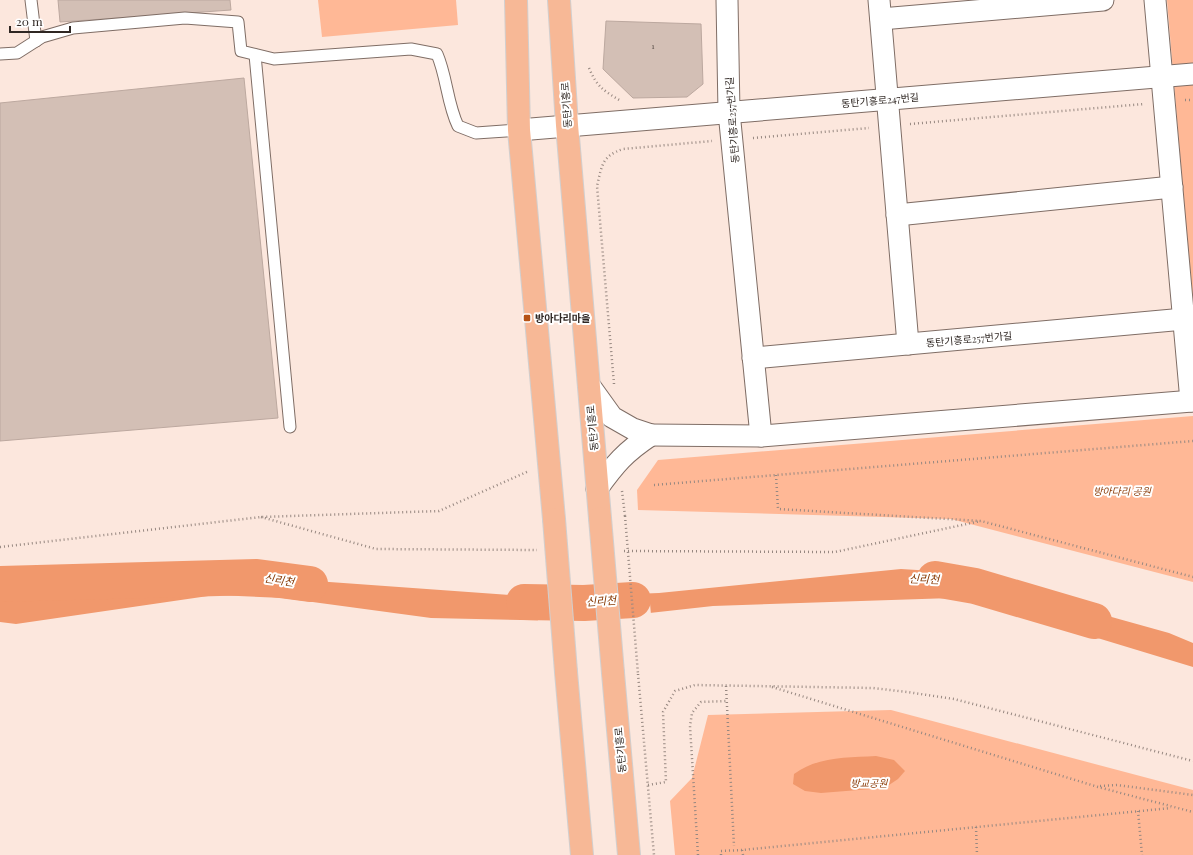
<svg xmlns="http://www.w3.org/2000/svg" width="1193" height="855" viewBox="0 0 1193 855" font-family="'Playfair Display','Noto Sans KR',serif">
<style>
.green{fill:#ffb896}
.water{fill:#f1986c}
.pier{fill:#fce7dd}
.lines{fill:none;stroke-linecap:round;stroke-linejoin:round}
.river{stroke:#f1986c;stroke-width:36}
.building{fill:#d3bfb5;stroke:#bca89f}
.service-casing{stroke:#7f6d65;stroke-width:13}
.minor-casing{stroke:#7f6d65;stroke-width:23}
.primary-casing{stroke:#d1cfcf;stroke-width:24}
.path{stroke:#978881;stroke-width:2.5;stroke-dasharray:1 3;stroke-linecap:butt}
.service{stroke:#fff;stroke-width:11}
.minor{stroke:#fff;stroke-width:21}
.primary{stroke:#f7b896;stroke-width:22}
.primary-bridge-casing{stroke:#d1cfcf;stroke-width:24;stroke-linecap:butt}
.path-bridge{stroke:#978881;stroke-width:2.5;stroke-dasharray:1 3;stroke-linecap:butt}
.primary-bridge{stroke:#f7b896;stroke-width:22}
.poi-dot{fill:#b55316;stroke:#fff;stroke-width:1.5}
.labels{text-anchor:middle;stroke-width:4;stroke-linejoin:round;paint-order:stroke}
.number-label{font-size:8px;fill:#584d48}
.street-label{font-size:10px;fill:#2f2723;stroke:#fff}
.poi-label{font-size:10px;font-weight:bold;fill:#2f2723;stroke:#fff;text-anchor:start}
.park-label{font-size:10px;font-style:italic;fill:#8c3d0a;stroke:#fff}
.water-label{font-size:11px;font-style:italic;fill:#853700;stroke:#fff}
</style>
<rect width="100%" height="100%" fill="#fce7dd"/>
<g class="green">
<path d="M318 0H456L458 25 322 37Z"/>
<path d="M1167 0H1193V309Z"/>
<path d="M1193 416V582L951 519 638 510 637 490 658 460Z"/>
<path d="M891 710 1193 790V855H675L670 801 692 778 708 715Z"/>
</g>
<g class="water">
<path d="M901 569 965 573 980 587 1047 607 1065 604 1169 633 1193 643V667L1058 626 952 598 713 606 586 620 585 614 572 621 431 618 283 598 215 595 16 624 0 622V587L38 582 260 577 536 597H572L571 613 585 614 582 596 659 593Z"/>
<path d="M876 756 894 760 905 771 898 779 886 787 871 789 821 793 805 791 793 784 794 774C819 756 846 758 876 756Z"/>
</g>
<path class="pier" d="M649 591 651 615 586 622 583 617 573 623 538 622 536 595H573L579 612H583L580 596 581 594Z"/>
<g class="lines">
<g class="river">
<path d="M935 579 975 586 1094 621"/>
<path d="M0 584 257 577 310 584"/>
<path d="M524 602 584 603 633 600"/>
</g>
</g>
<g class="building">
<path d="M58 0H230L231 10 60 22Z"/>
<path d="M606 21 701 24 703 84 687 97 633 98 603 69Z"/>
<path d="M244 78 278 418 0 441V103Z"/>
</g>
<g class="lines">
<defs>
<g id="service">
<path d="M31 0 36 41"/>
<path d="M0 54 17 53 42 37 73 28 185 18 238 22 241 51 274 59 411 49 437 54C447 77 447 103 458 126L476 133 519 130"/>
<path d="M255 55 290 427"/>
</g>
<g id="minor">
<path d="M727 0 729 112 761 436"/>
<path d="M879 0 908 344"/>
<path d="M1155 0 1191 401"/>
<path d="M881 19 1103 0"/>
<path d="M519 130 1193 74"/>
<path d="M897 215 1172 187"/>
<path d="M753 358 1184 319"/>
<path d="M589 385 612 417 633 429 651 435C625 452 615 464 597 489"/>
<path d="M651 435 761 436 1193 401"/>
</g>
<g id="primary">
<path d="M516 0 519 130 554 519"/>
<path d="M559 0 567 125 600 518"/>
<path d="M566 672 582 855"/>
<path d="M613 673 629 855"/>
</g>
</defs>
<use href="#service" class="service-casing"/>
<use href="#minor" class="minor-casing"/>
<use href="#primary" class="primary-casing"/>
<g class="path">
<path d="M589 68C597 87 604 91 621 101"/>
<path d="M1185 100H1193"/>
<path d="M910 124 1144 104"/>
<path d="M753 138 869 128"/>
<path d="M614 384 597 186C602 165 602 156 623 149L712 141"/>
<path d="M776 475 778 509 981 521 1193 577"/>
<path d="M654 485 1193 441"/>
<path d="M622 491 625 516"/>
<path d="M261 517 376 549 537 550"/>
<path d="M0 547 261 517 439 511 529 471"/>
<path d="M624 551 835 552 981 521"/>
<path d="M638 674 654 855"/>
<path d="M726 686 734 846"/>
<path d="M772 687 1098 787 1193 812"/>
<path d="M648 785 666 782 663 712 675 691 695 685 873 688 907 692 954 699 1193 761"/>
<path d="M1100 786 1117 785 1193 795"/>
<path d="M1138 811 1142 855"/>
<path d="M976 827 977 855"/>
<path d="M698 855 690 726 692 713 701 702 727 701"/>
<path d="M721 855V851L742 850"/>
<path d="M743 855 742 850 1171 808"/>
</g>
<use href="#service" class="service"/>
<use href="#minor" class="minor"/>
<use href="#primary" class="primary"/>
<defs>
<g id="primary-bridge">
<path d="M600 518 613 673"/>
<path d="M554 519 566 672"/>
</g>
</defs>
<use href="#primary-bridge" class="primary-bridge-casing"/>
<path class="path-bridge" d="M625 516 638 674"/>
<use href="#primary-bridge" class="primary-bridge"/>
</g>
<rect class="poi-dot" x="523" y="314" width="8" height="8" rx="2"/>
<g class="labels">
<g class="number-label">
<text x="653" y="49">1</text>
</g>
<g class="street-label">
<text transform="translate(880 100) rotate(-5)" y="4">동탄기흥로247번길</text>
<text transform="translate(566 105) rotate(-94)" y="4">동탄기흥로</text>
<text transform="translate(732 120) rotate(-94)" y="4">동탄기흥로257번가길</text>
<text transform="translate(969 339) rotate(-5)" y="4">동탄기흥로257번가길</text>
<text transform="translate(592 428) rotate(-95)" y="4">동탄기흥로</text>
<text transform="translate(620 750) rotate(-95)" y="4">동탄기흥로</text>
</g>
<g class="poi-label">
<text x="535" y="322">방아다리마을</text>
</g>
<g class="park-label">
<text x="1122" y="495">방아다리 공원</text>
<text x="869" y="787">방교공원</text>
</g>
<g class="water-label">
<text transform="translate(924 579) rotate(2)" y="4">신리천</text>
<text transform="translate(279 580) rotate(8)" y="4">신리천</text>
<text transform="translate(601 601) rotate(-4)" y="4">신리천</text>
</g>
</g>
<path d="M10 26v6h60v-6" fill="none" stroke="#2f2723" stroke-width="2"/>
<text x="16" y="26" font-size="12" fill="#2f2723" stroke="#ffffff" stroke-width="3" paint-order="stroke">20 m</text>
</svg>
